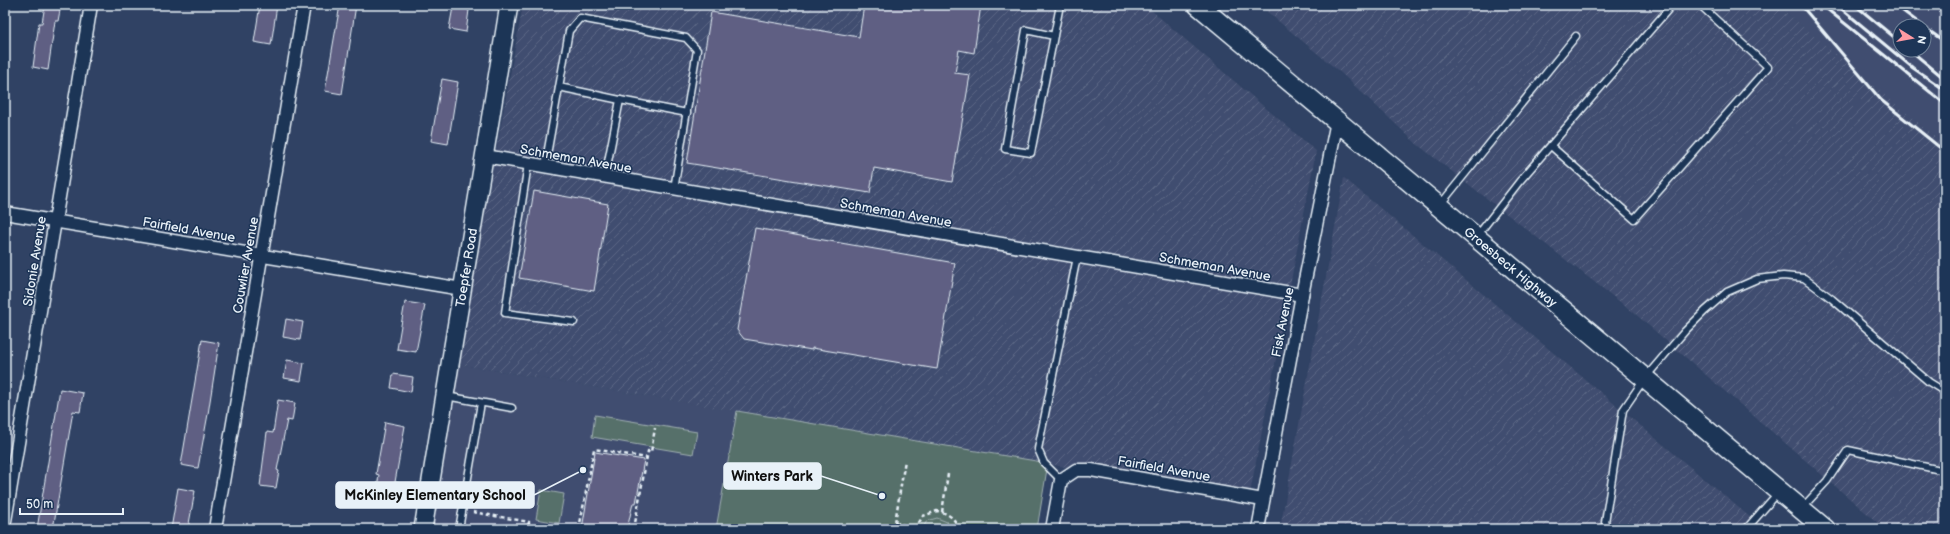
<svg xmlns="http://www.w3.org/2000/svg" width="1950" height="534" viewBox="0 0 1950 534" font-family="'Balsamiq Sans',sans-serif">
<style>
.built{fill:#414e70;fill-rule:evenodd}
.industrial{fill:url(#industrial-furrows)}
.green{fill:#576f6b;stroke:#a0b0b2}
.forest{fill:url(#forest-crowns);stroke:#a0b0b2}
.building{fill:#5e5f83;stroke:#e8f1f8}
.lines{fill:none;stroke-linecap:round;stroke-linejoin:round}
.lane-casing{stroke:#e8f1f8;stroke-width:9}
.street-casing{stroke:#e8f1f8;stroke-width:15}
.secondary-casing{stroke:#e8f1f8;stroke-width:20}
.primary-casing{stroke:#e8f1f8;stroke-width:22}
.path{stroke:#e8f1f8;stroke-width:2.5;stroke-dasharray:4 3;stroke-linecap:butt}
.lane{stroke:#1d3557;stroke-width:6}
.street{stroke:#1d3557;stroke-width:12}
.secondary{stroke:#1d3557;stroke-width:17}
.primary{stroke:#1d3557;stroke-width:19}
.rail{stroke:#e8f1f8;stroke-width:3}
.labels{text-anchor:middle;stroke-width:3;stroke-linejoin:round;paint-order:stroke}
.street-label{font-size:13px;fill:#e8f1f8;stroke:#1d3557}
.leader{fill:none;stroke:#e8f1f8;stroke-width:1.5}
.callout-dot{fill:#e8f1f8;stroke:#1d3557;stroke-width:1.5}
.callout{fill:#e8f1f8;stroke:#e8f1f8;stroke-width:1.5}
.callout-label{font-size:14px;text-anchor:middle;font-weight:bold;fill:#111}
</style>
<defs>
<pattern id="industrial-furrows" width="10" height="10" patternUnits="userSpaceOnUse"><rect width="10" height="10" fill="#414e70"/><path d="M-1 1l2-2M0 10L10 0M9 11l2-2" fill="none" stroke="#5c6885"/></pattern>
<pattern id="forest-crowns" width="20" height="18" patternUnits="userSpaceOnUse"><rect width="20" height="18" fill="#576f6b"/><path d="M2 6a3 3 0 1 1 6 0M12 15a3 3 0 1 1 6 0" fill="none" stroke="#6f8481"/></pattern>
</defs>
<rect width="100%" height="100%" fill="#304264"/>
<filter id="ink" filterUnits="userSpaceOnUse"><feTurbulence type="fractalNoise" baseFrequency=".025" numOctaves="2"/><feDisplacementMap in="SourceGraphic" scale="8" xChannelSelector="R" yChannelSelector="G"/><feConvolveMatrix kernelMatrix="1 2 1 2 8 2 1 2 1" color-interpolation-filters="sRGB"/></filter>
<g filter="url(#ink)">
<g class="built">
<path d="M1777 5H1945V145L1844 62ZM1900 26H1924V50H1900Z"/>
<path d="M457 364 737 411 716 529H430Z"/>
</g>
<g class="industrial">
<path d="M523 5H1145L1316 151 1249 498 457 364Z"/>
<path d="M1259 5H1777L1945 145V529H1885L1633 312 1418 145 1341 73Z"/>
<path d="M1344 178 1763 528 1762 529H1280Z"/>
</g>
<g class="green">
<path d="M737 411 1048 463 1037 529H716Z"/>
<path d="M595 415 697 432 693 454 592 437Z"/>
<path d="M541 490 564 494 559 523 536 519Z"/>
</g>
<path class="forest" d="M937 518 947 522 952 529H922L927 521Z"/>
<g class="building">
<path d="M45 5H61L58 21H55L48 70 33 67 39 23H42Z"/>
<path d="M260 5H277L271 45 254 42Z"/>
<path d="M340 5H356L342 94 325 91Z"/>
<path d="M864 5H981L974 53 959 50 955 73 970 75 952 182 874 168 870 193 687 163 711 12 859 37Z"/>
<path d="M453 7 469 10 466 32 449 29Z"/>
<path d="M442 79 458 82 448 144 431 141Z"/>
<path d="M534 191 608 204 594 291 519 278Z"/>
<path d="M755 228 955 263 937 369 812 348V350L744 339 737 330Z"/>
<path d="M405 302 425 305 416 352 397 349Z"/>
<path d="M286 319 303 322 300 340 283 337Z"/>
<path d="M202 340 219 343 208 414 198 468 181 465Z"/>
<path d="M287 360 304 363 301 381 284 378Z"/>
<path d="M393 374 413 377 411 392 391 388Z"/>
<path d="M60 389 83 393 80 412 73 411 53 529H37Z"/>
<path d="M278 400 295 403 292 421 287 420 277 470 279 471 276 488 260 486 267 432 273 433Z"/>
<path d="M385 422 405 426 395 482 399 483 396 497 376 494 379 475 376 474Z"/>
<path d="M595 452 644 460 636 503H633L628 525 623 529H582Z"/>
<path d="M178 488 195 491 188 529H171Z"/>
</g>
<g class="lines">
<defs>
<g id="lane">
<path d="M1054 36 1026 30 1005 149 1031 153 1060 5"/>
<path d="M559 87 620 100"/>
<path d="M1551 146 1634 219 1768 67 1700 5"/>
<path d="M528 164 505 313 574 322"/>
<path d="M545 166 569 31 580 18 686 38 697 50 674 189"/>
<path d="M605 177 620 100 687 113"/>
<path d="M1440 205 1576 36"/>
<path d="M1477 236 1519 182 1672 5"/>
<path d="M446 396 512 408"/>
<path d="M1061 480 1044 463 1038 449 1077 257"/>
<path d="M1803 507 1827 481 1848 450 1945 471"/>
<path d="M459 529 481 403"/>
<path d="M1608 529 1605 522 1623 410 1645 378 1685 331 1705 311 1727 292 1757 279 1783 276 1804 278 1832 299 1929 382 1945 392"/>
<path d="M1746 529 1778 493"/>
</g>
<g id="street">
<path d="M485 156 1302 295"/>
<path d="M5 213 462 289"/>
<path d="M5 521 91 5"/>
<path d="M215 529 304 5"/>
<path d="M1052 529 1061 480 1076 470H1091L1263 500"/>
<path d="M1258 529 1302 295 1337 121"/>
</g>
<g id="secondary">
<path id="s1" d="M423 529 509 5"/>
</g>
<g id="primary">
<path id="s2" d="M1198 5 1825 529"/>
</g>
</defs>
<use href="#lane" class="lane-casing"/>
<use href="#street" class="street-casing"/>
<use href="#secondary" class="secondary-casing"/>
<use href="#primary" class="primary-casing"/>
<g class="path">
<path d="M473 512 529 522 528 526 546 529"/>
<path d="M942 512 948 474"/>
<path d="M895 522 913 529"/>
<path d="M579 529 594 449 647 458"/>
<path d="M634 529 648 451 651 452 655 428"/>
<path d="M894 529 905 460"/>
<path d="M915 529 923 516 937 511C948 513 955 518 959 529"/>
</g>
<use href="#lane" class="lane"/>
<use href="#street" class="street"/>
<use href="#secondary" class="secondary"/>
<use href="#primary" class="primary"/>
<g class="rail">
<path d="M1801 5 1881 100 1943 150"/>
<path d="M1822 5 1945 104"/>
<path d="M1837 5 1913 68 1945 90"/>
<path d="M1855 5 1900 42"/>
<path d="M1895 5 1923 26"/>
<path d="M1924 27 1945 42"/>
<path d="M1910 50 1945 79"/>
</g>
</g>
</g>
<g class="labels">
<g class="street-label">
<text transform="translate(576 158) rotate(10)" y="5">Schmeman Avenue</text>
<text transform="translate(896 212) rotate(10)" y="5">Schmeman Avenue</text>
<text transform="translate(189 229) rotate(10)" y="5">Fairfield Avenue</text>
<text transform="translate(34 261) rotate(-81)" y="5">Sidonie Avenue</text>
<text transform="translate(245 265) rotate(-80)" y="5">Couwlier Avenue</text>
<text transform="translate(1215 266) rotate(10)" y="5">Schmeman Avenue</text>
<text dy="5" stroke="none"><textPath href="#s1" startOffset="265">Toepfer Road</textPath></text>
<text dy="5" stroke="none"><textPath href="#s2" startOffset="408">Groesbeck Highway</textPath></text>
<text transform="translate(1282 322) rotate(-79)" y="5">Fisk Avenue</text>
<text transform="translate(1164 468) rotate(10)" y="5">Fairfield Avenue</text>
</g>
</g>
<path class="leader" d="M882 496L821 476M583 470L534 495"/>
<g class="callout-dot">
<circle cx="882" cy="496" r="4"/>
<circle cx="583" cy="470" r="4"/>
</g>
<g class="callout">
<rect x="724" y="463" width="97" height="26" rx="4"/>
<rect x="336" y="482" width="198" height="26" rx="4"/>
</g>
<g class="callout-label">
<text x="772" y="481">Winters Park</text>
<text x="435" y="500">McKinley Elementary School</text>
</g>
<rect width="1950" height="534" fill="none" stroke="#1d3557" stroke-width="20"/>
<rect x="10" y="10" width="1930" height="514" fill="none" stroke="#e8f1f8" stroke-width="1.5" filter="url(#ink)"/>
<g transform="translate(1912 38) rotate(101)"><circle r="19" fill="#1d3557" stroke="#6e8097"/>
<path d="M0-3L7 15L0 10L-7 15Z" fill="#ff9aa2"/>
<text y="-6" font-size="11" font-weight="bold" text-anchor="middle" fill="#e8f1f8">N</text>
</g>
<path d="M20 508v6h103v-6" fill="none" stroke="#e8f1f8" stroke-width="2"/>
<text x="26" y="508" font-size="12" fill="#e8f1f8" stroke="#1d3557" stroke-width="3" paint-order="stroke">50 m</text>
</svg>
